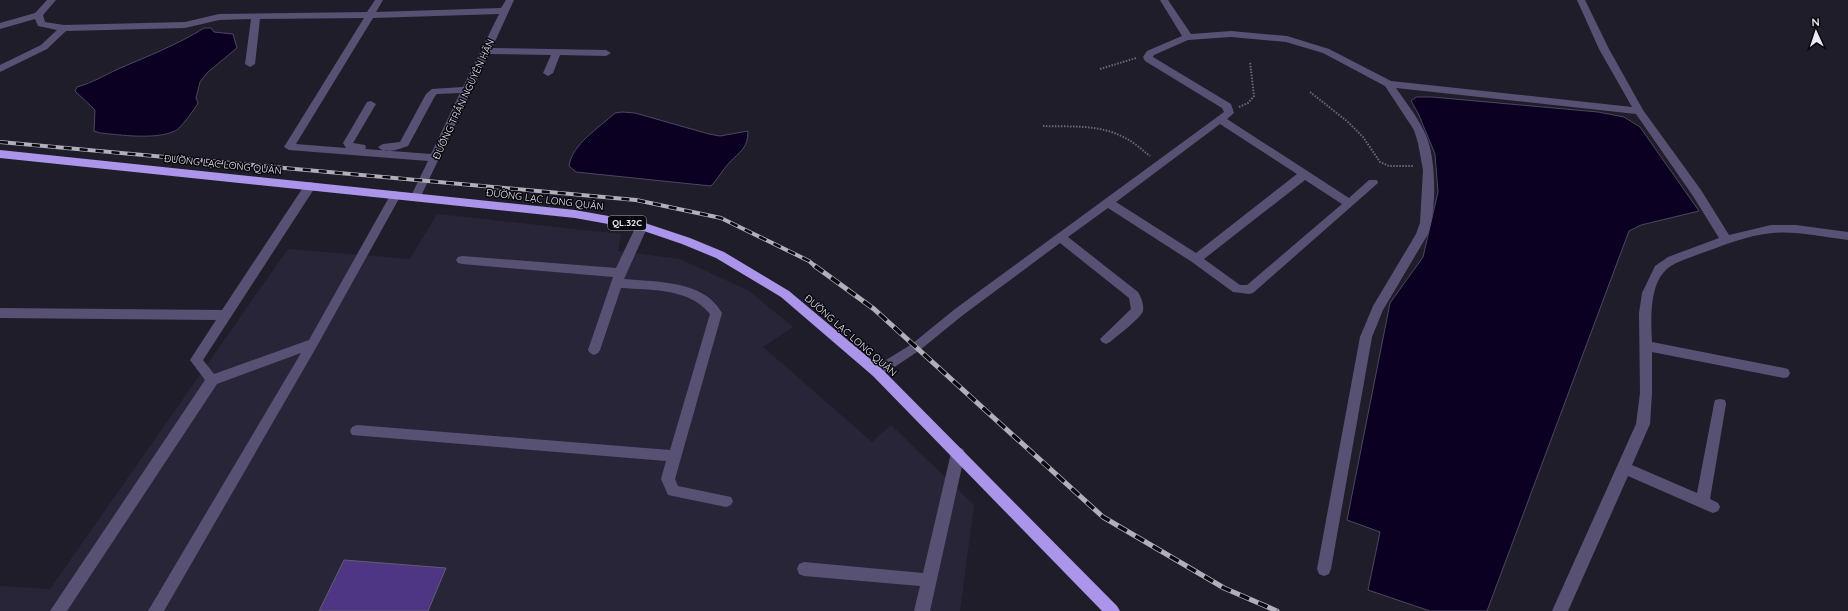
<svg xmlns="http://www.w3.org/2000/svg" width="1848" height="611" viewBox="0 0 1848 611" font-family="Quicksand,sans-serif">
<style>
.built{fill:#292539}
.water{fill:#0b0022;stroke:#4e4661}
.building{fill:#4e3684;stroke:#615e6f}
.lines{fill:none;stroke-linecap:round;stroke-linejoin:round}
.path{stroke:#6a6874;stroke-width:2;stroke-dasharray:1.5 1.5;stroke-linecap:butt}
.minor{fill:#595174;fill-rule:evenodd}
.highway{fill:#aa95eb;fill-rule:evenodd}
.rail-far1-casing{stroke:#b0afba;stroke-width:4}
.rail-casing{stroke:#b0afba;stroke-width:5}
.rail-far1{stroke:#09080e;stroke-width:2.5;stroke-dasharray:8;stroke-linecap:butt}
.rail{stroke:#09080e;stroke-width:3.5;stroke-dasharray:10;stroke-linecap:butt}
.labels{text-anchor:middle;stroke-width:3;stroke-linejoin:round;paint-order:stroke}
.shield{fill:#09080e;stroke:#a7a6af;stroke-width:1}
.shield-label{font-size:9px;font-weight:bold;fill:#ebeaf4}
.street-label{font-size:10px;fill:#ebeaf4;stroke:#09080e}
</style>
<rect width="100%" height="100%" fill="#201d2b"/>
<path class="built" d="M437 214 621 234 618 251 680 259 749 291 793 327 763 347 872 442 891 425 974 505 960 611H0V586L50 589 288 249 410 259Z"/>
<g class="water">
<path d="M204 28H211L214 32 233 34 237 48 208 72 200 82 196 98 198 103C195 109 180 129 175 131 155 140 121 135 100 133L94 131 95 110 75 91 77 87C94 82 103 76 118 69 148 56 177 45 204 28Z"/>
<path d="M1416 97H1432L1598 112 1624 117 1640 127 1699 211 1641 225 1629 231 1487 611H1430L1368 590 1380 532 1347 520 1390 303 1423 257 1438 192 1435 154 1418 113 1411 101Z"/>
<path d="M622 112 635 113 709 134 720 136 748 131C748 149 740 151 729 163 723 169 718 179 711 186L576 172 569 166C572 144 599 128 615 113Z"/>
</g>
<path class="building" d="M344 560 446 568 428 611H319Z"/>
<g class="lines">
<g class="path">
<path d="M1100 69 1136 58"/>
<path d="M1310 92 1348 122 1363 137 1380 162 1389 166H1414"/>
<path d="M1239 107 1248 103 1254 96 1250 62"/>
<path d="M1043 126C1070 127 1101 124 1125 138 1134 142 1142 150 1150 156"/>
</g>
<g class="minor">
<path d="M47 0H56L43 15 45 22 64 25 185 22 219 14 367 12 375 0H383L376 12 501 8 506 0H514L492 48 606 50 611 53 606 56 560 55 553 73 548 76 543 73 551 55 489 54 421 196 416 200 411 196 428 161 289 150 284 147 364 18 260 19 255 64 250 67 245 64 251 19 219 20 185 28 66 31 47 49 0 72V65L41 45 57 30 38 26 35 19 0 29V23L35 13ZM499 14 463 87 432 89 426 94 400 142 383 144 378 147C384 155 399 149 408 146L435 96 437 94 460 93 431 154 365 149 366 147 365 145 353 143 376 104 371 101 367 102 343 143 346 148 296 144 373 18Z"/>
<path d="M1160 0H1168L1191 34 1231 31 1287 36 1329 49 1391 81 1632 107 1599 49 1577 0H1585L1609 49 1643 110 1701 190 1729 235 1771 225H1796L1848 232V240C1823 237 1797 231 1772 233 1748 235 1722 246 1699 254 1688 259 1672 262 1664 272 1649 288 1651 322 1652 342L1784 368 1788 369 1790 373 1788 377 1784 378 1652 352V393L1650 424 1632 465 1697 493 1714 404 1715 400 1720 399 1725 400 1726 404 1710 499 1718 503 1720 507 1718 511 1713 513 1708 511 1628 476 1568 611H1552L1636 424 1640 393 1639 313 1642 293 1655 266 1668 257 1719 238 1693 196 1636 114 1396 88C1405 101 1416 115 1423 129 1437 153 1437 209 1428 234L1383 310 1372 337 1331 569 1329 574 1324 576 1319 574 1317 569 1360 337 1373 306 1416 234 1420 223 1423 170 1418 143 1414 130 1385 86 1323 53 1286 42 1231 37 1188 40 1154 55 1153 57 1231 104 1234 113 1227 119 1349 198 1369 180H1377L1378 183 1253 293 1249 294 1233 292 1192 262 1108 208 1068 237 1138 292C1141 297 1144 304 1143 311 1141 318 1117 336 1110 342L1106 344 1102 342 1100 339 1131 309 1129 298 1060 243 963 315 920 350 881 376 877 377 873 376 871 372 873 368 912 344 955 309 1224 112 1222 108 1145 61 1143 57 1147 51 1182 36ZM1220 124 1297 174 1196 253 1116 202ZM1305 180 1342 204 1247 285H1240L1204 259Z"/>
<path d="M310 182 314 183 315 186 314 189 203 360 214 374 309 340 392 192 396 191 401 195 317 346 164 611H148L301 353 217 384 67 611H50L205 380 190 360 216 320 0 318V308L222 310 306 183Z"/>
<path d="M642 222 648 226 624 279C656 282 704 280 722 313L675 479 678 486 731 497 733 501 731 505 726 507 668 495 661 479 666 461 352 435 350 431 352 427 357 425 670 450 710 314C689 288 651 290 621 288L600 350 598 353 594 355 590 353 588 350 613 277 462 264 458 263 456 260 458 257 462 256 616 268 636 226Z"/>
<path d="M958 447 963 449 965 453 930 611H914L920 586 804 576 799 574 797 569 799 564 804 562 923 573 951 453 953 449Z"/>
</g>
<path class="highway" d="M0 150 575 210 642 222 690 238 724 252 789 291 881 368 1117 606 1120 611H1102L873 376 781 297 716 258 682 244 641 230 575 218 0 158Z"/>
<defs>
<path id="rail-far1" d="M0 142 636 200 721 218 809 261 816 267"/>
<path id="rail" d="M815 266 874 309 1103 517 1224 588 1277 611"/>
</defs>
<use href="#rail-far1" class="rail-far1-casing"/>
<use href="#rail" class="rail-casing"/>
<use href="#rail-far1" class="rail-far1"/>
<use href="#rail" class="rail"/>
</g>
<g class="labels">
<rect class="shield" x="608" y="216" width="38" height="14" rx="3"/>
<g class="shield-label">
<text x="627" y="226">QL.32C</text>
</g>
<g class="street-label">
<text transform="translate(463 99) rotate(-65)" y="4">ĐƯỜNG TRẦN NGUYÊN HÃN</text>
<text transform="translate(223 164) rotate(6)" y="4">ĐƯỜNG LẠC LONG QUÂN</text>
<text transform="translate(545 199) rotate(7)" y="4">ĐƯỜNG LẠC LONG QUÂN</text>
<text transform="translate(851 335) rotate(41)" y="4">ĐƯỜNG LẠC LONG QUÂN</text>
</g>
</g>
<g transform="translate(1816 32) rotate(357)" stroke="#09080e" stroke-width="3" paint-order="stroke">
<path d="M0-3L7 15L0 10L-7 15Z" fill="#ebeaf4"/>
<text y="-6" font-size="11" font-weight="bold" text-anchor="middle" fill="#ebeaf4">N</text>
</g>
</svg>
